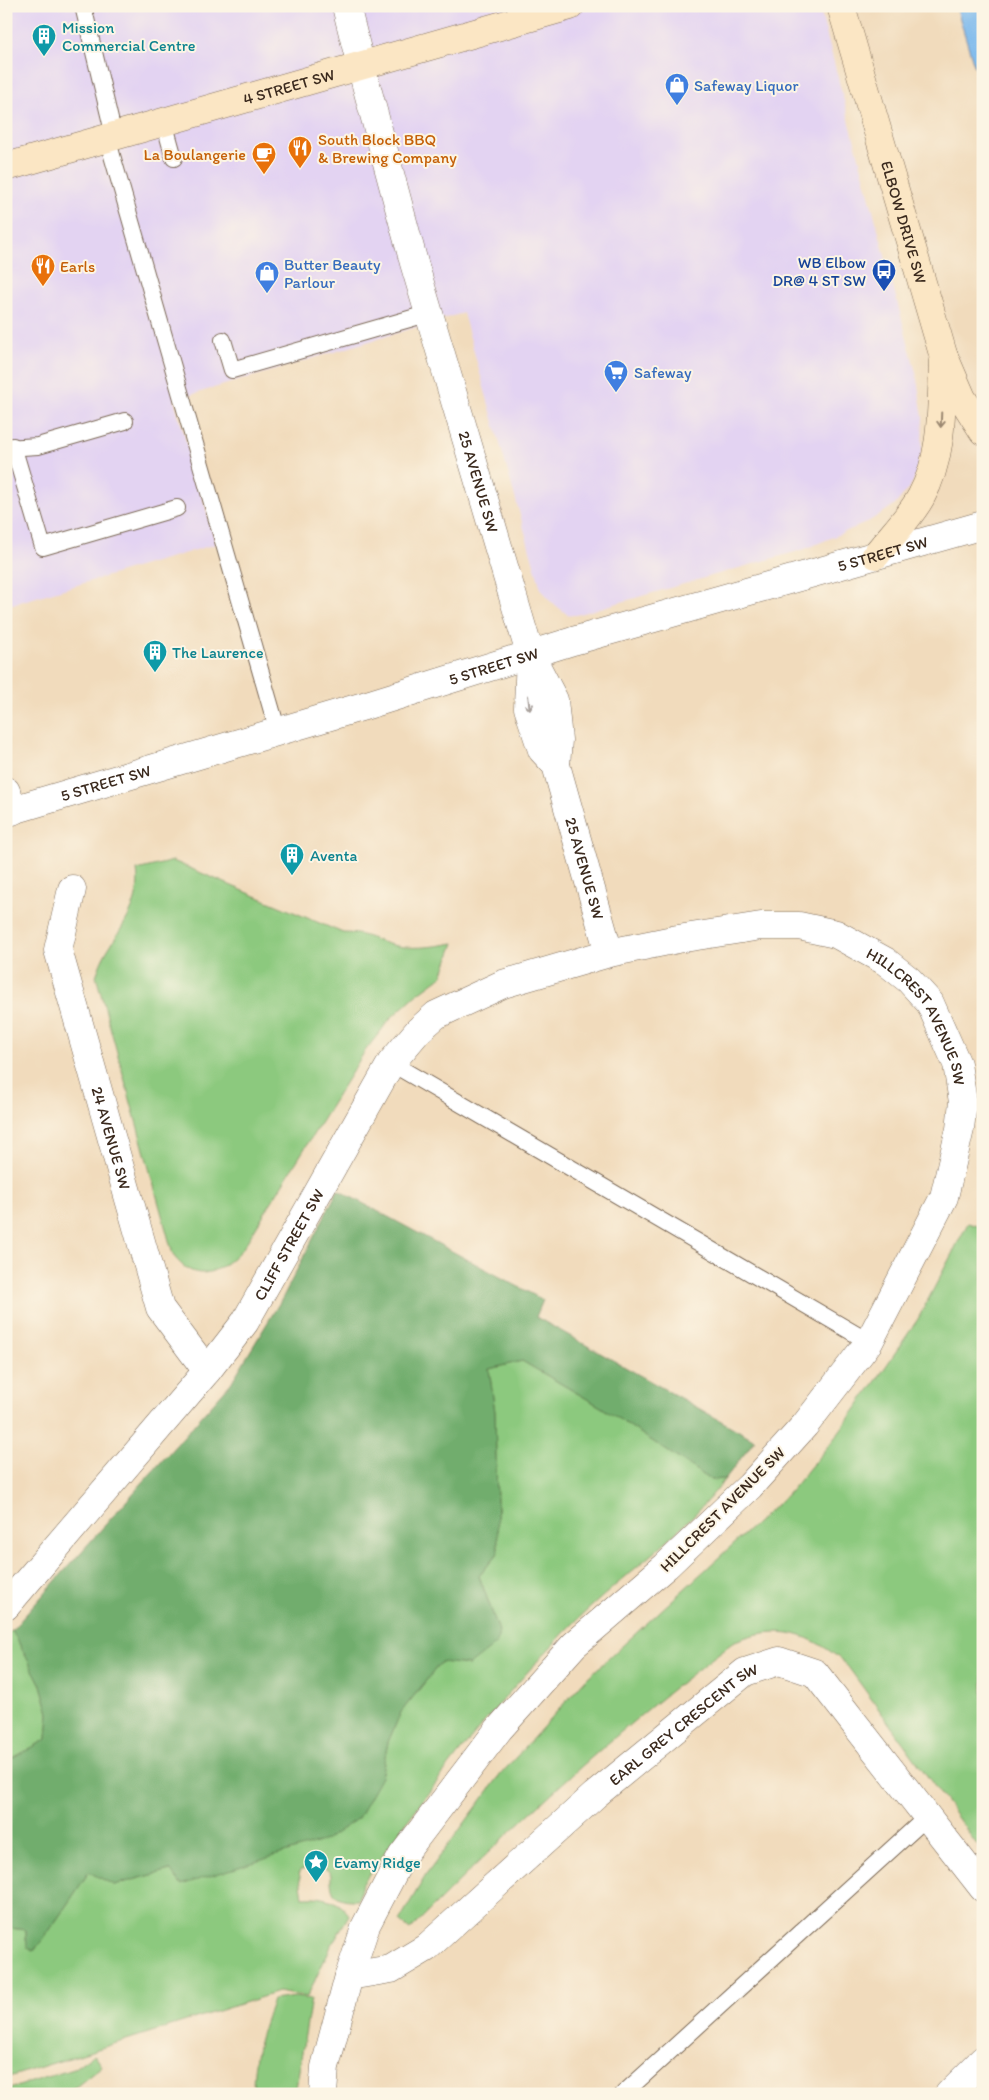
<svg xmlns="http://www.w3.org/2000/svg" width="989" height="2100" viewBox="0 0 989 2100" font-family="Itim,sans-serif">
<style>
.built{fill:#e3d3f2}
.green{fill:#8cc97e;stroke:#647a4e}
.forest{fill:#71ad6d;stroke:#566c46}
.water{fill:#79b8ed;stroke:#5a7186}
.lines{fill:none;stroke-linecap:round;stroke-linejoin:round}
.service-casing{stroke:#7b6855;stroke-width:18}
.minor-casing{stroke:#7b6855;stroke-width:29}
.tertiary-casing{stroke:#7b6855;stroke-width:29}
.secondary-casing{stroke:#7b6855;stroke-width:29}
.service{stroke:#fff;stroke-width:16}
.minor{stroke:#fff;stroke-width:28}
.tertiary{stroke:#fff;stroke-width:28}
.secondary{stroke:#fbe6c4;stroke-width:28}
.oneway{stroke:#9b8871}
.oneway2{stroke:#a79f9a}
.labels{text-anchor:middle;stroke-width:4;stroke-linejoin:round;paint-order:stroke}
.culture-label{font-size:16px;fill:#0d838f;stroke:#fcf5e5;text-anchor:start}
.shop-label{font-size:16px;fill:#366cbe;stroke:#fcf5e5;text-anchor:start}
.street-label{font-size:16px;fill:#3b2a1e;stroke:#fcf5e5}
.food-label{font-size:16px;fill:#c56008;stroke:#fcf5e5;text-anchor:start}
.transit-label{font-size:16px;fill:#164399;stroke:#fcf5e5;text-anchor:end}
</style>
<rect width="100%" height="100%" fill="#fcf5e5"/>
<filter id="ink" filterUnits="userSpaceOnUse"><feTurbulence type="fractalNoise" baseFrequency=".02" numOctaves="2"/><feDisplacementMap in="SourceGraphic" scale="10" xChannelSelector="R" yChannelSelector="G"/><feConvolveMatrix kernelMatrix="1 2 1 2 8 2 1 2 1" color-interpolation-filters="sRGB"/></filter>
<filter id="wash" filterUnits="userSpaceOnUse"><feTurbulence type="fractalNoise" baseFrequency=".0096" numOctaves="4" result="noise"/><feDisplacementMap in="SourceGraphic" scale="20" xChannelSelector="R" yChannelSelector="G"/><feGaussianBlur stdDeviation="1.12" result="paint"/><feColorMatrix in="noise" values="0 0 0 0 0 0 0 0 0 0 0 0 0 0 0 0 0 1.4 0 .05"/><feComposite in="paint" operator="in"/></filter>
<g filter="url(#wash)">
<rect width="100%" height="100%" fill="#f1dbbc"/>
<path class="built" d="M6 6H819L916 373 923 417 922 449 913 482 895 505 866 523 805 549 576 615H568L549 600 541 589 463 313 174 400 216 544 6 606Z"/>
<g class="green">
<path d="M173 861 343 933C364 933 369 938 388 944 409 950 432 947 454 943L442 976 415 996 391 1018 365 1051 243 1248C221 1271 197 1287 173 1255L96 976C99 968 102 959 107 951 123 925 142 903 137 870Z"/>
<path d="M968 1223 983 1228V1853L846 1664C811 1633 780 1623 735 1641 619 1727 512 1827 410 1930L399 1921 426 1875 501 1774 586 1679 787 1495 833 1440 878 1378 918 1319Z"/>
<path d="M522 1361 601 1407 711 1480 725 1479C680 1539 616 1579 564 1633 489 1710 424 1796 362 1884L358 1900C337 1901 330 1895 331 1875 324 1862 310 1867 299 1871L303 1897C321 1896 339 1899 349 1915L332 1944 307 1997 278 1992 6 2078V1930L10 1928 26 1930V1940L45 1937 89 1872 114 1885 170 1870 381 1777 388 1742 401 1712 441 1662 469 1665 499 1631 479 1576 498 1553 495 1412 489 1369Z"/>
<path d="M12 1630 41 1685 49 1713 47 1739 6 1762V1635Z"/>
<path d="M295 1997 311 1999 295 2094H253C253 2055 260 2035 273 2000Z"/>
<path d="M94 2054 102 2066 67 2094H6V2090L73 2069Z"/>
</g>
<path class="forest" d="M338 1190 543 1300 536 1317 755 1440 725 1479 711 1480 601 1407 522 1361 489 1369 495 1412 498 1553 479 1576 499 1631 497 1643 469 1665 441 1662 401 1712 388 1742 381 1777 358 1818 326 1840 181 1885 170 1870 114 1885 89 1872 45 1937 34 1950 27 1948 26 1930 10 1928 6 1930V1762L47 1739 49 1713 41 1685 12 1630 231 1383 283 1297Z"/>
<path class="water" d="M956 6H983V88L973 62Z"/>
</g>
<g filter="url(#ink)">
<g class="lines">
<defs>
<g id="service">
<path d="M83 6 114 136"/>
<path d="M164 122 174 158"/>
<path d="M107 138 278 732"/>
<path d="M223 340 232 370 430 313"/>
<path d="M13 446 43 547 177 508"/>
<path d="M6 448 38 446 125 421"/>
<path d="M391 1063 869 1342"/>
<path d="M623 2094 928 1816"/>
</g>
<g id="minor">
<path id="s1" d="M361 66 414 263 530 654 528 708 542 750 556 765 609 953"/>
<path d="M530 654 554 700 558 740 556 765"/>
<path d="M6 791 12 811"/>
<path id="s2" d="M72 889 58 950 160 1308 207 1371"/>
<path id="s3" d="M6 1606 207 1371 245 1322 391 1063 418 1031 436 1015 503 984 609 953 678 939 761 926H799L836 934 885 961 909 980 930 1003 957 1064 963 1102 960 1129 944 1197 869 1342 805 1425 750 1486 666 1566 574 1645 499 1729 402 1856 366 1925 349 1976 325 2067 323 2094"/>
<path id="s4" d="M349 1976 391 1969 426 1948 595 1795 745 1672 779 1661 815 1673 983 1888"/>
<path d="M949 2094 983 2060"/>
</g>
<g id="tertiary">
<path d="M346 6 361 66"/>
<path id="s5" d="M6 812 364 706 573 641 983 525"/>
</g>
<g id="secondary">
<path id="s6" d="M841 6 943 354 962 398 983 431"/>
<path id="s7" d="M6 167 570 6"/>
<path d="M876 555C890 537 910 517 921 497 944 455 941 407 943 361"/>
</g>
</defs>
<use href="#service" class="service-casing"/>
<use href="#minor" class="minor-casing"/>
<use href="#tertiary" class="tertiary-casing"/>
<use href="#secondary" class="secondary-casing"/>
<use href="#service" class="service"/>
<use href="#minor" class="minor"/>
<use href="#tertiary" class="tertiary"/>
<use href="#secondary" class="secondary"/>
</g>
<defs><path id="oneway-shaft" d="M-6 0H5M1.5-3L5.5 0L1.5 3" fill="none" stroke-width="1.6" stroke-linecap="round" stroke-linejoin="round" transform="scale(1.25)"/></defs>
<use class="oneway" href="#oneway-shaft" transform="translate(941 420) rotate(92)"/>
<use class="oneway2" href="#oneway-shaft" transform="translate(529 703) rotate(83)"/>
</g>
<defs>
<symbol id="building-pin" viewBox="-11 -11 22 30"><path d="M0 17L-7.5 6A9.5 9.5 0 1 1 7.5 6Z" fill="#0f9aa8" stroke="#fcf5e5"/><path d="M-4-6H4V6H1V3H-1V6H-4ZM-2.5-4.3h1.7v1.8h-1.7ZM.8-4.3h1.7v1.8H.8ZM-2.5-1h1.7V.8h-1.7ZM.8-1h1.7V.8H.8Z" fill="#fff"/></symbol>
<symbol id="shop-pin" viewBox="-11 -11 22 30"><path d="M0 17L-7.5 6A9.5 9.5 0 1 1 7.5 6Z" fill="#3f7fe0" stroke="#fcf5e5"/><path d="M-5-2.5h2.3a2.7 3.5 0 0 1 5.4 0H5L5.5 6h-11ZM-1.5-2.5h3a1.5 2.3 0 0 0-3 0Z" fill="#fff"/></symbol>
<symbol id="restaurant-pin" viewBox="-11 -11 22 30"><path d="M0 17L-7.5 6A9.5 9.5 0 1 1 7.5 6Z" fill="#e8710a" stroke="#fcf5e5"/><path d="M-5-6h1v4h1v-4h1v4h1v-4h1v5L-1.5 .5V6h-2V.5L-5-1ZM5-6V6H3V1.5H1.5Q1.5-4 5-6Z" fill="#fff"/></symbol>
<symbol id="cafe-pin" viewBox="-11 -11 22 30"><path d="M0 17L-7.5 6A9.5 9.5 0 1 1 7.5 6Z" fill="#e8710a" stroke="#fcf5e5"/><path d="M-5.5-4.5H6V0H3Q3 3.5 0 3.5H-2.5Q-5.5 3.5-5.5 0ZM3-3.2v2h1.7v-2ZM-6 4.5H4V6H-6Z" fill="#fff"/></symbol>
<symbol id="bus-pin" viewBox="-11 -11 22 30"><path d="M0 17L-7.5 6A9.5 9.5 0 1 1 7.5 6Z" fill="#1a4fb4" stroke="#fcf5e5"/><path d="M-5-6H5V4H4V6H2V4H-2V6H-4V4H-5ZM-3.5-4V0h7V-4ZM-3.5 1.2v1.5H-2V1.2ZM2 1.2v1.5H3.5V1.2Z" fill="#fff"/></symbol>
<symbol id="supermarket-pin" viewBox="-11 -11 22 30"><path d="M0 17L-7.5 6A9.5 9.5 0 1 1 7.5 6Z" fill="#3f7fe0" stroke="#fcf5e5"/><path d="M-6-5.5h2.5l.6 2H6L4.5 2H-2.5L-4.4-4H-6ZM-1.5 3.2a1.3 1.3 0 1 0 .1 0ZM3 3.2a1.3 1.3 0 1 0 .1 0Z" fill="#fff"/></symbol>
<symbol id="sight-pin" viewBox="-11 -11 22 30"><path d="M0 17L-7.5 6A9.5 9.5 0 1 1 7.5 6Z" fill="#0f9aa8" stroke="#fcf5e5"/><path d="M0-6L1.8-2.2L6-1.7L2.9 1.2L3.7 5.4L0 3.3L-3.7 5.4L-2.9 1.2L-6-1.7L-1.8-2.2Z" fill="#fff"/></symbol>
</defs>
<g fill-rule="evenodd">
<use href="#building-pin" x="30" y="22" width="28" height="38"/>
<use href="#shop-pin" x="663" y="71" width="28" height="38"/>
<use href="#restaurant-pin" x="286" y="134" width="28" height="38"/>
<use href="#cafe-pin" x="250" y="140" width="28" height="38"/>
<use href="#restaurant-pin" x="29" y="252" width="28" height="38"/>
<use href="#bus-pin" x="870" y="257" width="28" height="38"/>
<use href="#shop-pin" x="253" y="259" width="28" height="38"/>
<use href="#supermarket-pin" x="602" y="358" width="28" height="38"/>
<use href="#building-pin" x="141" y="638" width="28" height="38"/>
<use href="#building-pin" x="278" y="841" width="28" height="38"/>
<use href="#sight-pin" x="302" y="1848" width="28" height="38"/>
</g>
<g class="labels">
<g class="culture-label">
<text x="62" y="33">Mission<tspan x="62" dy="18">Commercial Centre</tspan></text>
<text x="172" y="658">The Laurence</text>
<text x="310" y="861">Aventa</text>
<text x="334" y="1868">Evamy Ridge</text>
</g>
<g class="shop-label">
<text x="694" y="91">Safeway Liquor</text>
<text x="284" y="270">Butter Beauty<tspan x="284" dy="18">Parlour</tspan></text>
<text x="634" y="378">Safeway</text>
</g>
<g class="street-label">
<text dy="6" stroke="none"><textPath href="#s7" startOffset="294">4 STREET SW</textPath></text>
<text dy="6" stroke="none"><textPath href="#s6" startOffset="225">ELBOW DRIVE SW</textPath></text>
<text dy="6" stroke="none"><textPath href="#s1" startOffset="432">25 AVENUE SW</textPath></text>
<text dy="6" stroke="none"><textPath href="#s5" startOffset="914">5 STREET SW</textPath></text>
<text dy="6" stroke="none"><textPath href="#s5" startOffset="509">5 STREET SW</textPath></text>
<text dy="6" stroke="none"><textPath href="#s5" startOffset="104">5 STREET SW</textPath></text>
<text dy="6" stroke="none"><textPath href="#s1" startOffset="838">25 AVENUE SW</textPath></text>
<text dy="6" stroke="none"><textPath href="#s3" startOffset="1270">HILLCREST AVENUE SW</textPath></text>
<text dy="6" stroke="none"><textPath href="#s2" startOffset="258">24 AVENUE SW</textPath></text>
<text dy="6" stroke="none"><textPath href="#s3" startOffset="460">CLIFF STREET SW</textPath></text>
<text transform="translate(722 1509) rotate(-45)" y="6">HILLCREST AVENUE SW</text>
<text dy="6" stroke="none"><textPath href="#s4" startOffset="425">EARL GREY CRESCENT SW</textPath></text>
</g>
<g class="food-label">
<text x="318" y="145">South Block BBQ<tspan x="318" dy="18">&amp; Brewing Company</tspan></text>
<text x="246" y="160" text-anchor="end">La Boulangerie</text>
<text x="60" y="272">Earls</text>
</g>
<g class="transit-label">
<text x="866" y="268">WB Elbow<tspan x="866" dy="18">DR@ 4 ST SW</tspan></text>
</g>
</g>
<rect width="989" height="2100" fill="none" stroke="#fcf5e5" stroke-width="25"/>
</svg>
